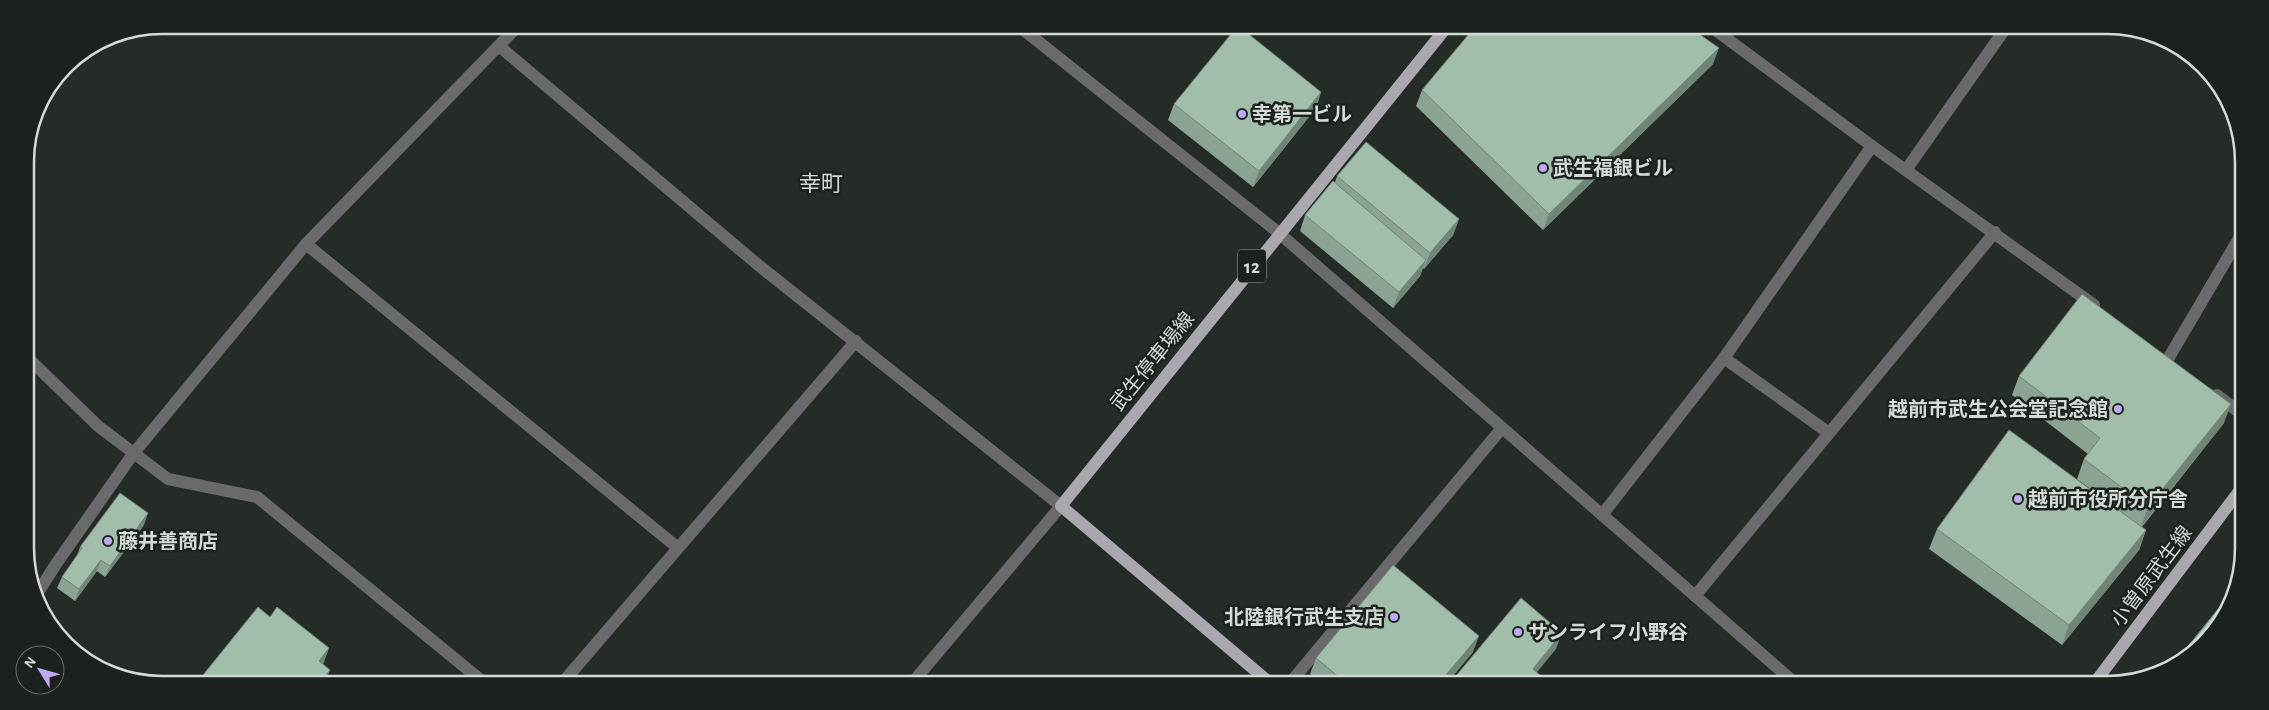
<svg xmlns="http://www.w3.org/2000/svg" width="2269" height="710" viewBox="0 0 2269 710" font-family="'Alegreya Sans','Noto Sans JP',sans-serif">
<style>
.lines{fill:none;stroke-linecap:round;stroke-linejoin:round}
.minor{stroke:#6a696c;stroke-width:12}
.major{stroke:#aaa7af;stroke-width:12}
.wall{fill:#8aa392}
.shaded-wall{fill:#718577}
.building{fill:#a1beaa;stroke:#718577}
.poi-dot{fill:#c1a8f3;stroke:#1b221d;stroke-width:2}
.labels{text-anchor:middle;stroke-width:5;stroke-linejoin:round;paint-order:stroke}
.shield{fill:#1b221d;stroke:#9ea39f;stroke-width:1}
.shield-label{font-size:19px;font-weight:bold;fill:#d6dad7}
.poi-label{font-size:20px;font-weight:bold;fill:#d6dad7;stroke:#1b221d;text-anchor:start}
.street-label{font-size:20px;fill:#d6dad7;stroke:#1b221d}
.quarter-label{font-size:22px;fill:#d6dad7;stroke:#1b221d}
.rim{fill:none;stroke:#d6dad7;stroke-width:2.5}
</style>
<rect width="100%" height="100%" fill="#252c27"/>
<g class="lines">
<g class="minor">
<path d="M1020 27 1279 233 1796 684"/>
<path d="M1714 29 1872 146 2094 305"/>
<path d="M499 46 757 264 1061 506 913 682"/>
<path d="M1906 170 2005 29"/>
<path d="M306 244 678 548"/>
<path d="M26 356 98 426 168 479 257 497 482 681"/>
<path d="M1724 358 1829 433"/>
<path d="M2168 359 2241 235"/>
<path d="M2217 395 2240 413"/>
<path d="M1602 515 1724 358 1872 146"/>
<path d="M37 594 56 564 133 454 306 244 518 26"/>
<path d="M1695 596 1995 232"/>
<path d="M564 681 856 341"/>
<path d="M1290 683 1502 428"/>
</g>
<g class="major">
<path d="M1270 683 1061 506 1446 28"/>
<path d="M2093 685 2240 490"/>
</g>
</g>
<g class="wall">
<path d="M1713 64 1543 230 1416 106 1422 90Z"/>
<path d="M1321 92 1316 108 1253 187 1168 120 1174 104Z"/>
<path d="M1337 176 1459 219 1453 235 1424 269 1423 268 1420 276 1393 308 1300 231 1305 215 1335 182Z"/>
<path d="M2019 376 2224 423 2142 527 2146 530 2139 550 2062 645 1929 549 1937 529 2118 509 2077 479 2084 459 2088 454 2012 395Z"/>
<path d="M144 525 105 577 97 571 75 601 57 588 62 577 77 556 80 547Z"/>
<path d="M2221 624 2191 656 2181 660 2185 650Z"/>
<path d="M1473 652 1447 683H1321L1310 674 1316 658Z"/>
</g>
<g class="shaded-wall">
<path d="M1719 48 1713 64 1543 230 1549 214Z"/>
<path d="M1321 92 1316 108 1253 187 1259 171Z"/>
<path d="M1459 219 1453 235 1424 269 1430 253Z"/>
<path d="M1426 260 1420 276 1393 308 1399 292Z"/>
<path d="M2231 404 2224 423 2141 527 2148 507Z"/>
<path d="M148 513 144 525 105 577 110 566Z"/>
<path d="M2146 530 2139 550 2062 645 2069 625Z"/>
<path d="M101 560 97 571 75 601 79 589Z"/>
<path d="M1562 633 1556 649 1528 683 1533 669Z"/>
<path d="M1479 636 1473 652 1447 683H1439Z"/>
<path d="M329 648 322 668 319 661Z"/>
<path d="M330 670 326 681H321Z"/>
</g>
<g class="building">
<path d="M1236 28H1241L1321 92 1259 171 1174 104Z"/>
<path d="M1474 28 1692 29 1719 48 1549 214 1422 90Z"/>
<path d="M1366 142 1459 219 1430 253 1337 176Z"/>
<path d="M1333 181 1426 260 1399 292 1305 215Z"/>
<path d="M2082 294 2231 404 2148 507 2084 459 2100 438 2019 376Z"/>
<path d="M2009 430 2146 530 2069 625 1937 529Z"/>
<path d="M120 493 148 513 110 566 101 560 79 589 62 577 82 548 80 547Z"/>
<path d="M1393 565 1479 636 1439 683H1346L1316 658Z"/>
<path d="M2239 583 2221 624 2192 655 2185 650Z"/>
<path d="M1521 598 1562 633 1533 669 1549 683H1450Z"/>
<path d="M258 607 270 617 277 607 329 648 319 661 330 670 321 681 199 680Z"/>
</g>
<g class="poi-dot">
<circle cx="1242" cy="114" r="5"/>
<circle cx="1543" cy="168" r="5"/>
<circle cx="2118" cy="409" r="5"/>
<circle cx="2018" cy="499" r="5"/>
<circle cx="108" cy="541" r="5"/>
<circle cx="1394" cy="617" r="5"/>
<circle cx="1518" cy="632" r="5"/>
</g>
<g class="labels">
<rect class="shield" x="1238" y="249.5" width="28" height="33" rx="4"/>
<g class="shield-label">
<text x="1252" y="273">12</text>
</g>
<g class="poi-label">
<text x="1252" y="121">幸第一ビル</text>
<text x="1553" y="175">武生福銀ビル</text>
<text x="2108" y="416" text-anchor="end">越前市武生公会堂記念館</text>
<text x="2028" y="506">越前市役所分庁舎</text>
<text x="118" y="548">藤井善商店</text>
<text x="1384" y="624" text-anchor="end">北陸銀行武生支店</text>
<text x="1528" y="639">サンライフ小野谷</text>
</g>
<g class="street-label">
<text transform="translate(1152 361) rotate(-51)" y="7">武生停車場線</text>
<text transform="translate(2151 576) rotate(-53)" y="7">小曽原武生線</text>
</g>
<g class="quarter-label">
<text x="821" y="191">幸町</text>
</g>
</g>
<path d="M0 0H2269V710H0ZM162 34H2107A128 128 0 0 1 2235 162V548A128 128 0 0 1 2107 676H162A128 128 0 0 1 34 548V162A128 128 0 0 1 162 34Z" fill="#1b221d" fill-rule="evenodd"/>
<path class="rim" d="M162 34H2107A128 128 0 0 1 2235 162V548A128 128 0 0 1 2107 676H162A128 128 0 0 1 34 548V162A128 128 0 0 1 162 34Z"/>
<g transform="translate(40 670) rotate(307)"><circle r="24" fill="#1b221d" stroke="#666c67"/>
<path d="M0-4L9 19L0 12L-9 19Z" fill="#c1a8f3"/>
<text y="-8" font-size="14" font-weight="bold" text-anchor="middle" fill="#d6dad7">N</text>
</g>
</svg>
